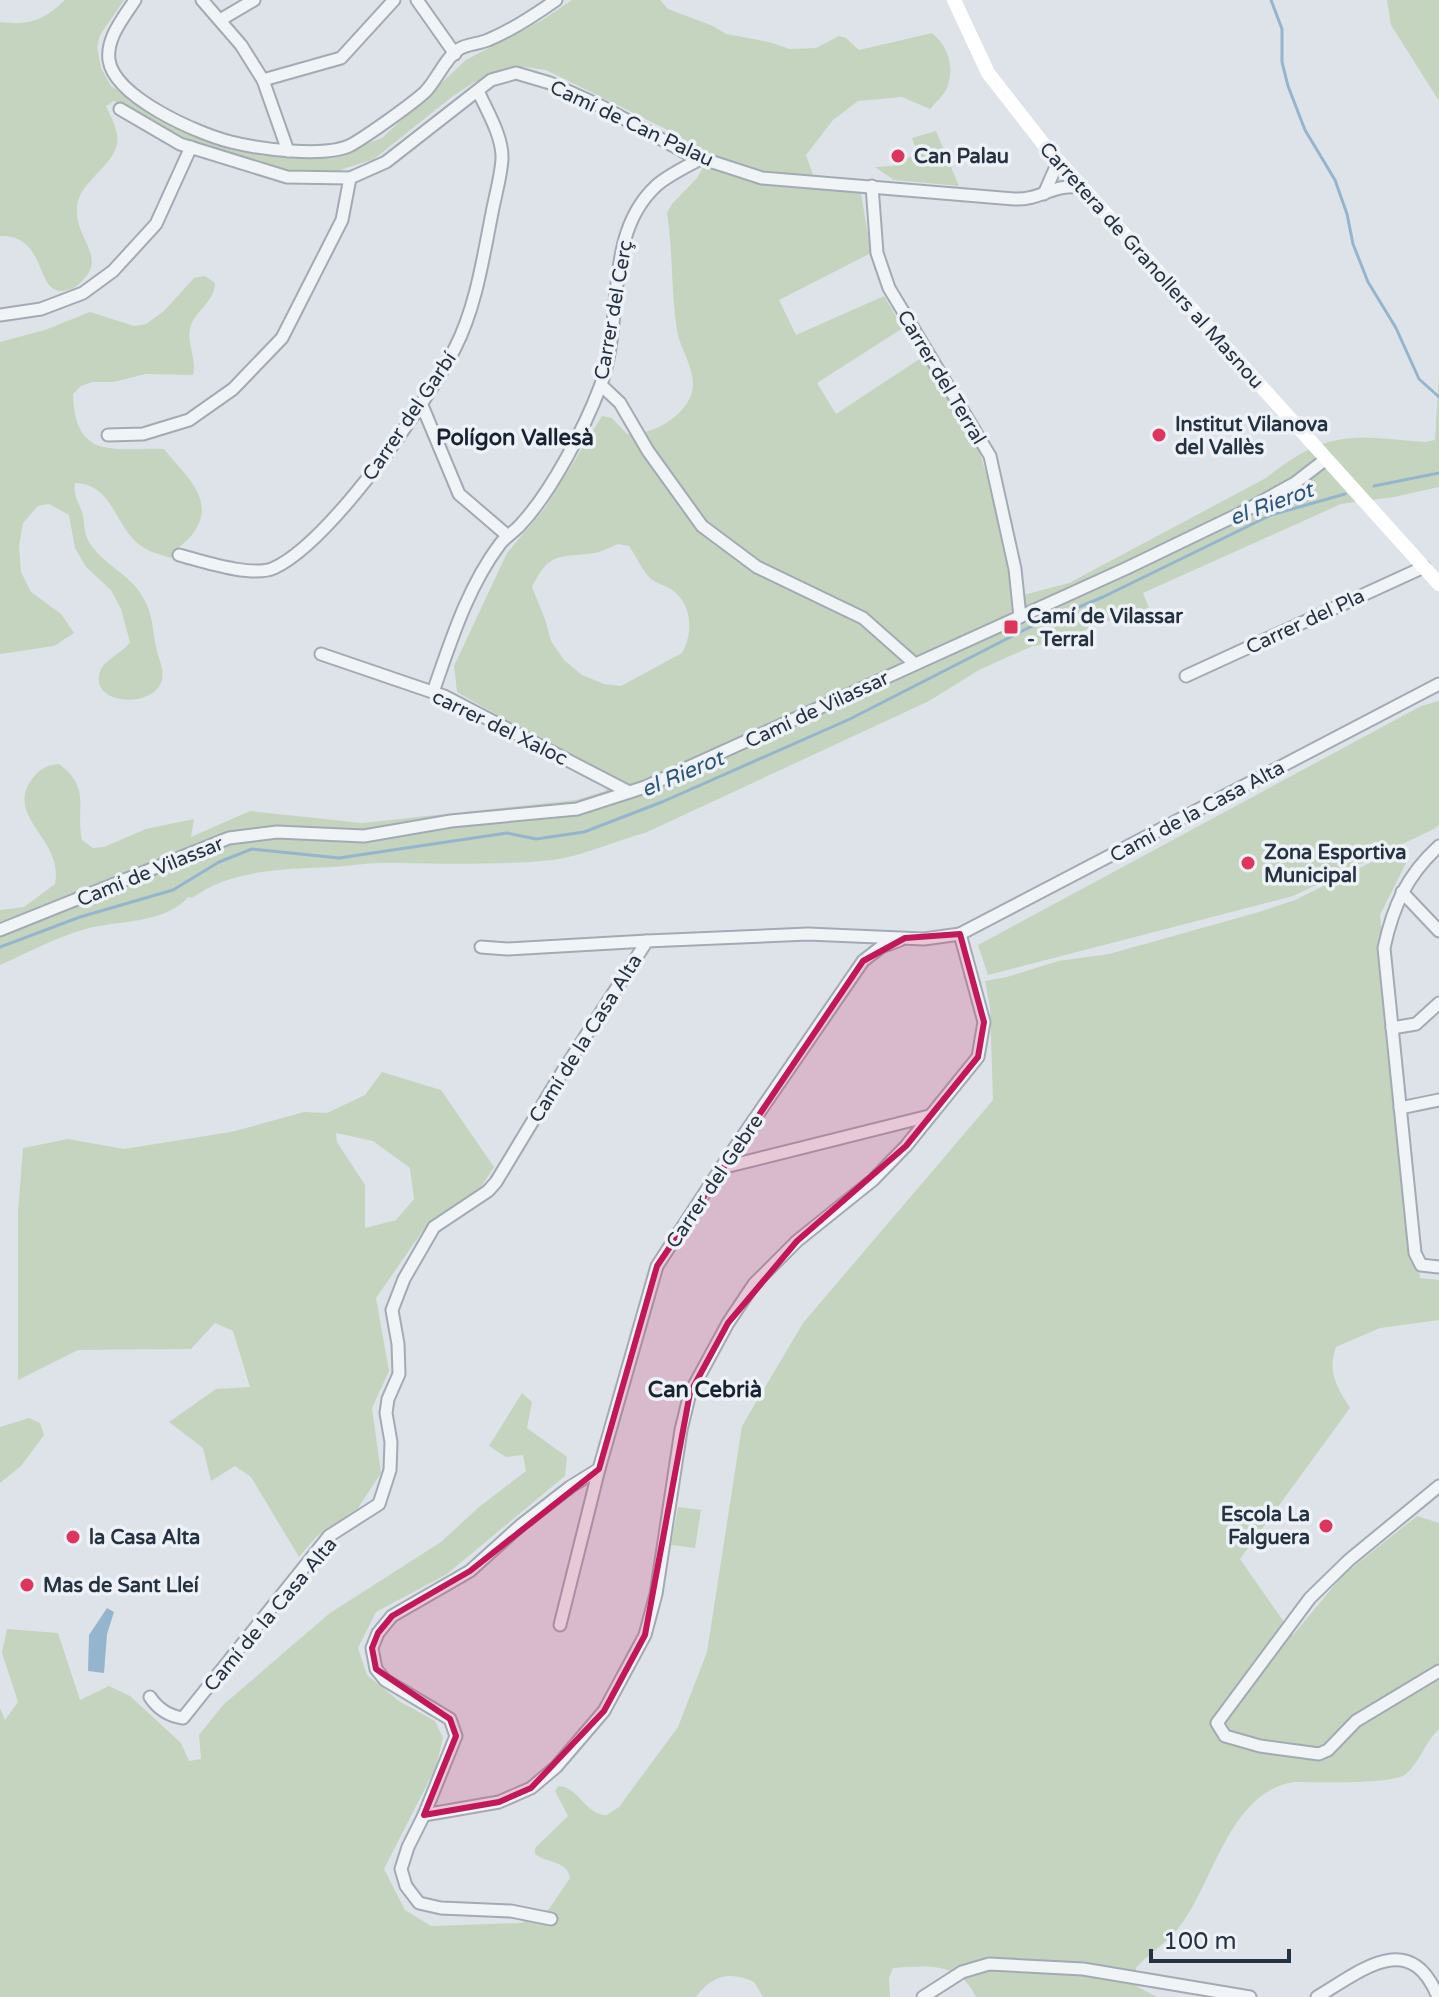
<svg xmlns="http://www.w3.org/2000/svg" width="1439" height="1997" viewBox="0 0 1439 1997" font-family="'Varela Round',sans-serif">
<style>
.green{fill:#c5d4be;fill-rule:evenodd}
.water{fill:#95b5ce}
.lines{fill:none;stroke-linecap:round;stroke-linejoin:round}
.stream{stroke:#95b5ce;stroke-width:3}
.minor-casing{stroke:#a3aab4;stroke-width:15}
.minor{stroke:#f1f4f7;stroke-width:11}
.secondary{stroke:#fff;stroke-width:14}
.marked{fill:#c2185b;fill-opacity:0.2;stroke:#c2185b;stroke-width:6;stroke-linejoin:round}
.poi-dot{fill:#dd355c;stroke:#eef2f7;stroke-width:3}
.labels{text-anchor:middle;stroke-width:7;stroke-linejoin:round;paint-order:stroke}
.street-label{font-size:20px;fill:#253242;stroke:#eef2f7}
.poi-label{font-size:20px;font-weight:bold;fill:#253242;stroke:#eef2f7;text-anchor:start}
.neighbourhood-label{font-size:22px;font-weight:bold;fill:#182332;stroke:#eef2f7}
.water-label{font-size:22px;font-style:italic;fill:#2b557a;stroke:#eef2f7}
</style>
<rect width="100%" height="100%" fill="#dee3e9"/>
<g class="green">
<path d="M65 0H124L100 35 97 47 101 68 111 86 191 134 286 156 339 154 382 138 466 60 544 19 572 0H660L668 9 713 26 726 34 769 42 790 49 816 48 839 36 846 38 859 50 932 33C948 46 955 67 947 88 944 95 935 103 930 109L902 97 858 101 833 120 806 155 817 186 861 193 871 253 779 300 796 335 884 296 903 328 817 383 836 414 924 356 976 440 1000 519 1012 598 1069 583 1266 478C1328 429 1350 436 1425 442L1435 440 1439 374V487L1394 497 1341 504 1143 593 1149 608 1115 618 1056 642 1033 646 1012 655 979 670 929 701 645 833C614 841 584 856 552 860 495 866 438 863 381 863 365 863 349 866 333 867 285 869 232 869 192 898L188 897C165 925 114 920 82 930 53 939 27 953 0 965V910L24 907 55 884C64 838 4 818 32 779 40 769 46 765 59 764 92 789 75 807 82 840L93 848 104 847 146 829 194 819 191 837 250 811 362 823 576 800 605 791 613 781 457 692 454 666 507 553 545 508 602 416 612 418 627 434C650 436 683 418 691 395 699 373 680 351 677 330 671 291 673 252 667 213L672 204 697 178 710 155 662 127 546 70 525 67 503 69 473 83 453 96 374 159 328 174 270 168 187 143 114 101 106 106C110 115 116 125 117 135 122 163 79 179 77 207 74 238 107 256 83 280 79 284 74 289 68 290 33 300 50 234 0 236V22C29 26 44 20 65 0ZM618 544 629 546C637 557 641 569 650 578 657 584 665 585 672 590 693 604 693 634 682 653L621 686 604 684 582 675 564 660 551 641 545 619 532 587C550 551 559 558 594 553 602 552 610 547 618 544Z"/>
<path d="M1387 0H1439V101L1391 25Z"/>
<path d="M936 131 959 186 894 180 875 167 893 166 897 161 918 155 912 138Z"/>
<path d="M205 276 215 283C214 304 194 310 190 329 187 345 197 359 193 375L146 374 113 382H92L81 386 73 394C75 462 115 447 164 449 184 475 219 500 192 535 185 544 176 547 171 558 158 554 146 551 136 542 114 521 111 484 75 483 73 496 78 501 82 512 85 522 83 532 89 542 104 567 134 574 147 605 153 619 153 633 156 647 158 659 166 671 161 683 150 709 89 704 100 672 103 660 122 654 130 642L121 609 111 590 86 567 75 548 69 515 49 504 38 506 23 523 19 546 21 572 31 592 61 614 74 633 54 646 0 654V342L45 330 90 312 134 326 146 324 164 311 194 278Z"/>
<path d="M1439 701V825L1434 829 1293 896 988 975 978 945 1421 706Z"/>
<path d="M1398 849 1406 863 1380 915 1420 1278 1439 1280V1320L1380 1328 1336 1347C1327 1373 1337 1387 1350 1408L1240 1559 1293 1635 1343 1575 1417 1516 1439 1523V1729C1425 1742 1420 1762 1406 1774 1393 1785 1314 1782 1294 1782 1229 1792 1214 1882 1180 1926 1168 1942 1149 1953 1136 1968V1986L1157 1997H976C959 1961 927 1966 893 1968L889 1978 890 1997H763L754 1982C730 1971 712 1975 696 1997H0V1708L5 1720 18 1702 2 1653 7 1629 58 1633 80 1700 109 1686 130 1696 181 1743 189 1761 201 1759 199 1735 223 1705 330 1613 441 1542 479 1507 526 1471 523 1455 506 1457 489 1446 522 1393 532 1402 527 1428 567 1457 565 1476 447 1574 376 1612 358 1648 367 1675 399 1701 435 1721 443 1738 436 1767 384 1869 405 1910 431 1926 521 1923 549 1909 570 1878C567 1860 548 1864 535 1854V1848L568 1816 555 1791 558 1786C580 1787 584 1815 607 1815L619 1807 678 1727 707 1652 742 1426 803 1323 993 1100 990 1008 985 981 1007 977 1058 961 1109 954 1259 912 1295 900Z"/>
<path d="M382 1072 441 1090 494 1167 477 1193 424 1229 376 1298 389 1371 372 1408 381 1473 358 1508 316 1537 299 1557 251 1477 235 1466 211 1481 203 1448 169 1422 216 1389 250 1387 233 1331 215 1323 191 1349 78 1350 18 1380V1212L23 1148 68 1139 124 1149 231 1132 304 1112 327 1113 365 1095ZM336 1133 373 1141 410 1168 414 1199 396 1220 365 1228V1185L337 1142Z"/>
<path d="M29 1418 40 1423 44 1435 21 1466 0 1483V1427Z"/>
<path d="M678 1507 701 1510 695 1548 671 1545Z"/>
</g>
<path class="water" d="M107 1608 114 1612 107 1634 104 1673 88 1671 89 1635Z"/>
<g class="lines">
<g class="stream">
<path d="M1271 0 1282 29V62L1288 86 1305 130 1335 180 1347 214 1353 244 1368 282 1396 328 1419 379 1439 397"/>
<path d="M1374 486 1439 473"/>
<path d="M0 947 80 917 173 890 219 862 252 849 339 858 507 833 536 839 584 832 662 802 850 719 1028 628 1103 597 1271 515 1345 494"/>
</g>
<defs>
<g id="minor">
<path d="M135 0C124 17 106 38 109 60 114 97 198 134 231 142 259 149 325 158 351 145 367 136 412 104 425 92 437 80 445 58 459 49 467 44 479 44 488 40 512 30 535 15 556 0"/>
<path d="M202 0 241 45 263 80 288 151"/>
<path d="M417 0 455 54"/>
<path d="M220 20 254 0"/>
<path d="M263 80 341 58 394 0"/>
<path d="M120 109 180 144 287 177 350 178 386 162 491 80 516 73 550 83 603 107 688 154 762 178 1014 199C1042 200 1051 184 1081 187"/>
<path d="M872 186 877 253 889 288 990 456 1015 569 1020 617"/>
<path d="M1044 194 1058 162"/>
<path d="M0 315 41 309 83 293 113 271 156 224 191 147"/>
<path d="M601 385 620 403 648 451 702 526 757 567 863 618 915 664"/>
<path d="M421 403 459 494 508 536"/>
<path d="M108 435 143 434 189 420 233 389 282 338 342 220 350 178"/>
<path d="M179 555C202 561 252 578 274 568 330 542 426 404 455 348 476 307 483 258 492 213 495 196 501 177 502 159 503 137 487 111 478 91"/>
<path d="M321 654 444 696 629 792"/>
<path d="M1186 676 1424 567"/>
<path d="M433 692C451 641 467 588 500 544 506 536 516 531 522 523 551 492 585 427 600 387 625 323 602 236 656 186 668 175 688 166 702 158"/>
<path d="M1439 846C1407 875 1393 906 1384 948L1415 1253 1421 1265 1439 1267"/>
<path d="M1402 892 1439 931"/>
<path d="M0 930 229 838 277 832 364 836 451 821 577 809 645 787 1127 568 1241 513 1295 483 1326 459"/>
<path d="M481 947 507 949 647 941"/>
<path d="M1392 1028 1416 1024 1439 1003"/>
<path d="M1400 1108 1439 1100"/>
<path d="M721 1168 929 1116"/>
<path d="M1439 1486 1349 1560 1310 1598 1217 1723 1225 1736 1260 1746 1319 1754 1328 1750 1356 1721 1439 1671"/>
<path d="M560 1625 599 1469"/>
<path d="M150 1697C158 1709 169 1716 183 1718L329 1536 379 1504 390 1470 391 1442 386 1413 388 1399 399 1374 398 1344 392 1310 404 1279 434 1227 488 1191 496 1182 563 1071 647 941 808 934 924 939 960 934 1439 684"/>
<path d="M424 1815 499 1802 531 1788 556 1767 604 1711 645 1635 656 1594 681 1430 690 1393 728 1323 754 1284 797 1241 873 1180 906 1146 978 1057 984 1022 960 934"/>
<path d="M551 1919 511 1911 441 1908 419 1903 406 1886 401 1869 408 1847 424 1815 456 1736 450 1719 385 1680 376 1669 372 1648 378 1633 392 1616 470 1571 521 1525 570 1487 599 1469 657 1266 721 1168 863 961 881 947 900 940"/>
<path d="M923 1997 962 1972 989 1964 1083 1969 1250 1997"/>
<path d="M1317 1997C1361 1971 1410 1928 1438 1997"/>
</g>
</defs>
<use href="#minor" class="minor-casing"/>
<use href="#minor" class="minor"/>
<path class="secondary" d="M954 0 988 73 1045 146 1439 584"/>
</g>
<path class="marked" d="M960 934 984 1022 978 1057 906 1146 797 1241 728 1323 690 1393 645 1635 604 1711 531 1788 499 1802 424 1815 456 1736 450 1719 376 1669 372 1648 378 1633 392 1616 470 1571 599 1469 657 1266 863 961 905 938Z"/>
<g class="poi-dot">
<circle cx="898" cy="156" r="8"/>
<circle cx="1159" cy="435" r="8"/>
<rect x="1003" y="619" width="16" height="16" rx="4"/>
<circle cx="1248" cy="863" r="8"/>
<circle cx="1326" cy="1526" r="8"/>
<circle cx="73" cy="1537" r="8"/>
<circle cx="27" cy="1585" r="8"/>
</g>
<g class="labels">
<g class="street-label">
<text transform="translate(632 123) rotate(25)" y="7">Camí de Can Palau</text>
<text transform="translate(1152 265) rotate(48)" y="7">Carretera de Granollers al Masnou</text>
<text transform="translate(613 310) rotate(-80)" y="7">Carrer del Cerç</text>
<text transform="translate(942 377) rotate(59)" y="7">Carrer del Terral</text>
<text transform="translate(409 416) rotate(-56)" y="7">Carrer del Garbí</text>
<text transform="translate(1305 621) rotate(-25)" y="7">Carrer del Pla</text>
<text transform="translate(817 709) rotate(-25)" y="7">Camí de Vilassar</text>
<text transform="translate(500 727) rotate(26)" y="7">carrer del Xaloc</text>
<text transform="translate(1197 811) rotate(-28)" y="7">Camí de la Casa Alta</text>
<text transform="translate(150 871) rotate(-22)" y="7">Camí de Vilassar</text>
<text transform="translate(585 1038) rotate(-58)" y="7">Camí de la Casa Alta</text>
<text transform="translate(714 1181) rotate(-56)" y="7">Carrer del Gebre</text>
<text transform="translate(270 1614) rotate(-50)" y="7">Camí de la Casa Alta</text>
</g>
<g class="poi-label">
<text x="914" y="163">Can Palau</text>
<text x="1175" y="431">Institut Vilanova<tspan x="1175" dy="23">del Vallès</tspan></text>
<text x="1027" y="623">Camí de Vilassar<tspan x="1027" dy="23">- Terral</tspan></text>
<text x="1264" y="859">Zona Esportiva<tspan x="1264" dy="23">Municipal</tspan></text>
<text x="1310" y="1521" text-anchor="end">Escola La<tspan x="1310" dy="23">Falguera</tspan></text>
<text x="89" y="1544">la Casa Alta</text>
<text x="43" y="1592">Mas de Sant Lleí</text>
</g>
<g class="neighbourhood-label">
<text x="515" y="445">Polígon Vallesà</text>
<text x="705" y="1397">Can Cebrià</text>
</g>
<g class="water-label">
<text transform="translate(1271 503) rotate(-20)" y="8">el Rierot</text>
<text transform="translate(682 773) rotate(-23)" y="8">el Rierot</text>
</g>
</g>
<path d="M1151 1949v12h138v-12" fill="none" stroke="#253242" stroke-width="4"/>
<text x="1163" y="1949" font-size="24" fill="#253242" stroke="#eef2f7" stroke-width="6" paint-order="stroke">100 m</text>
</svg>
